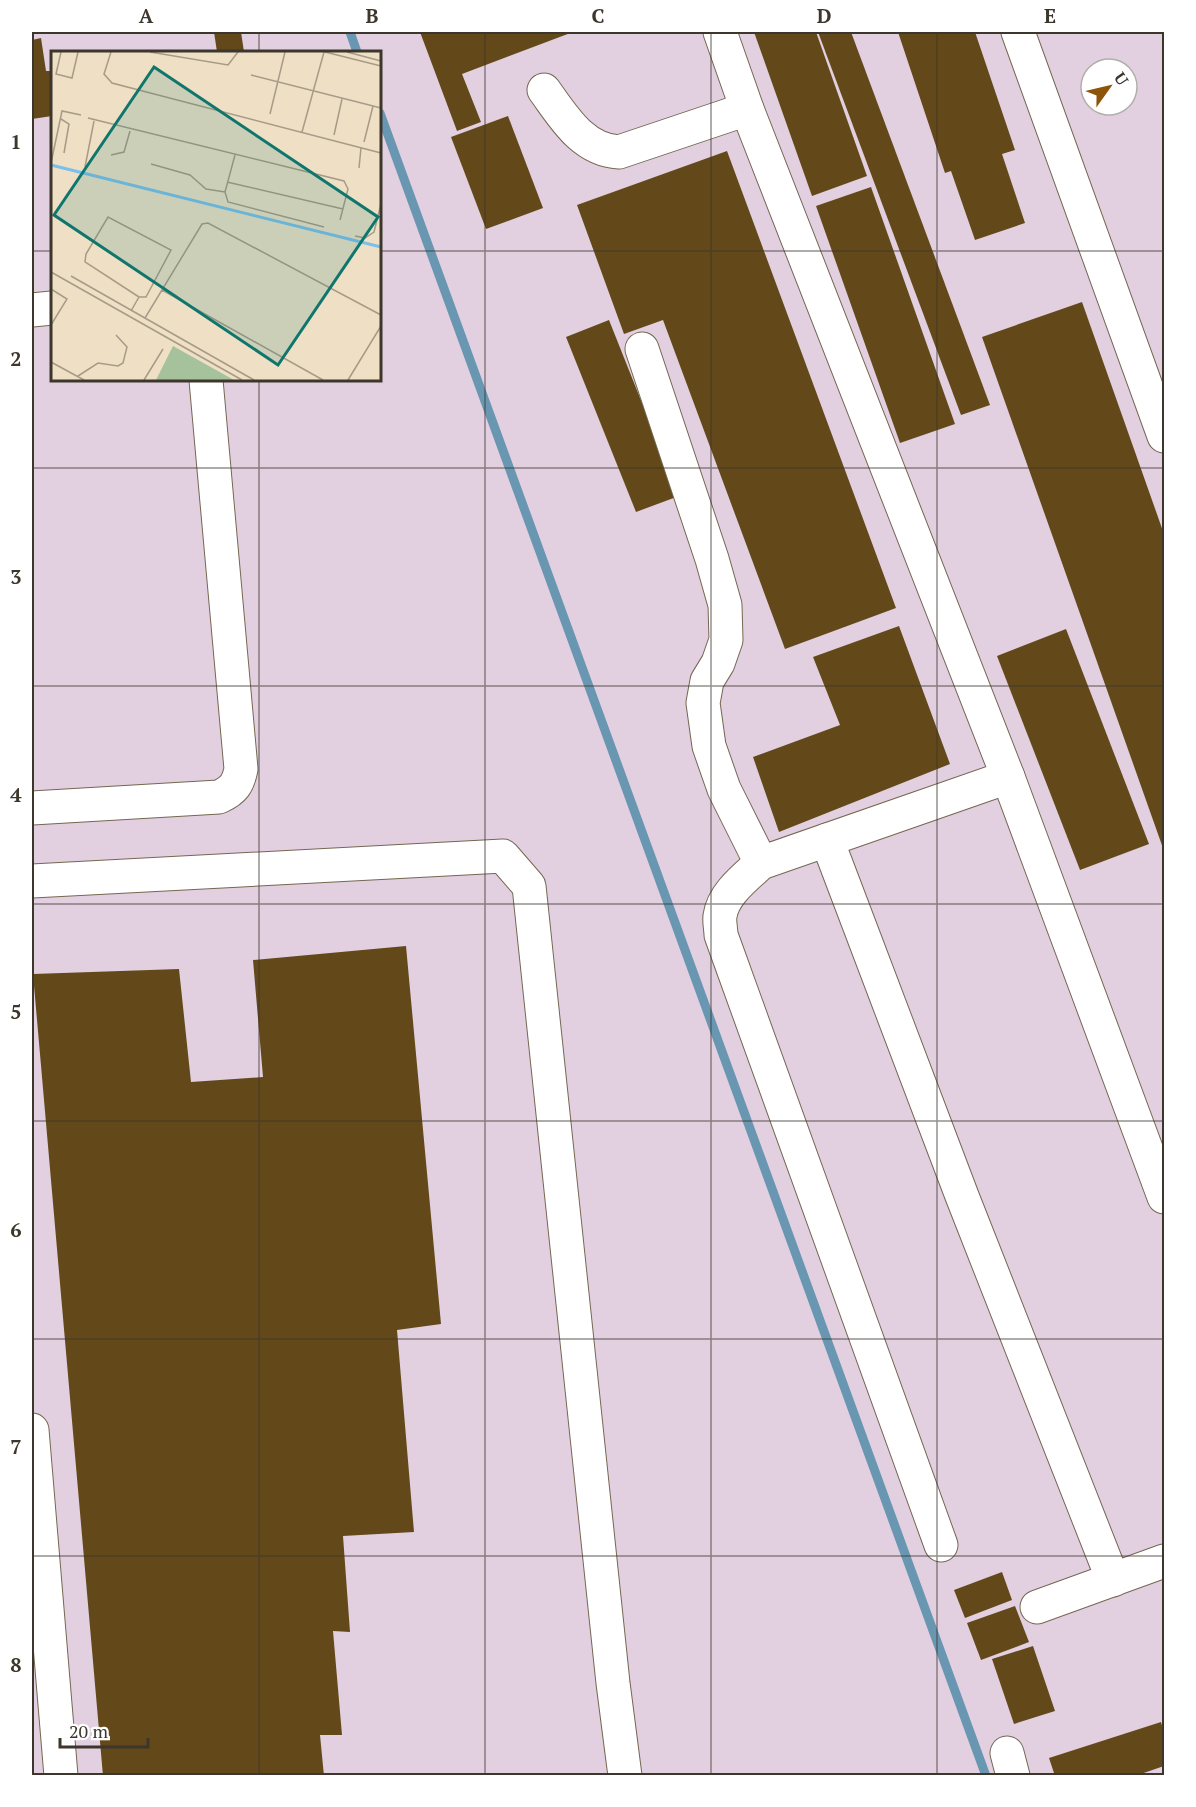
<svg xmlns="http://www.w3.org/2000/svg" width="1196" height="1807" viewBox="0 0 1196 1807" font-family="'PT Serif',serif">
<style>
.industrial{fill:#e2d0e1;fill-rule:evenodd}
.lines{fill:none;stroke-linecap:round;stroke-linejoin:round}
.stream{stroke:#6996b1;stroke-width:9}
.building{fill:#634919}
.minor-casing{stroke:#756751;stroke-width:35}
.minor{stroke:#fff;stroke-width:33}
.grid{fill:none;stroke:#3c362c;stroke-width:1.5;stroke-opacity:0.55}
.inset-river{fill:none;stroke:#7cbfea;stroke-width:3}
.inset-road{fill:none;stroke:#a79b88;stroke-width:1.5}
.view{fill:#0f766e;fill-opacity:0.15;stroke:#0f766e;stroke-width:3}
.inset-edge{fill:none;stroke:#3c362c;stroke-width:3}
.neatline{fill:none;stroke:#3c362c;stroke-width:2}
.grid-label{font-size:20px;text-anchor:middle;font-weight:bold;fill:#3c362c}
</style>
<rect width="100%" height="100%" fill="#eedfc5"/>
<path class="industrial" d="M32 32H1164V1775H32ZM52 52H380V380H52ZM1091 69H1127V105H1091Z"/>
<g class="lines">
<g class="stream">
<path d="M350 32 357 52"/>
<path d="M380 113 986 1776"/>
</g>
</g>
<g class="building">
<path d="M214 32H241L244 52H217Z"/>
<path d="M420 32H573L462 74 481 122 457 131Z"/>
<path d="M754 32H816L867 176 812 196Z"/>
<path d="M818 32H851L990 405 961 415Z"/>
<path d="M898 32H975L1015 150 1002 154 1025 223 975 240 951 171 945 173Z"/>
<path d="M41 38 46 71H52V116L32 119V40Z"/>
<path d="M508 116 543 208 486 229 451 137Z"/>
<path d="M727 151 896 608 785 649 663 320 624 334 577 205Z"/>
<path d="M871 187 955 424 900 443 816 206Z"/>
<path d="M1082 302 1164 534V851L982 337Z"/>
<path d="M609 320 679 496 636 512 566 337Z"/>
<path d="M899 626 950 764 779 832 753 757 840 725 813 657Z"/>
<path d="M1066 629 1149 844 1080 870 997 656Z"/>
<path d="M406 946 441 1324 397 1330 414 1532 343 1536 350 1632 333 1631 342 1735H320L324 1776H103L33 974 179 969 191 1082 263 1077 253 960Z"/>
<path d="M1002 1572 1012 1600 965 1618 954 1590Z"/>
<path d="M1015 1606 1029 1642 981 1660 967 1623Z"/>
<path d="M1033 1646 1055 1711 1014 1724 992 1659Z"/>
<path d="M1161 1722 1164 1733V1766L1135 1776H1055L1049 1758Z"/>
</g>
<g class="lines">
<defs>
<g id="minor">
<path d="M720 32 747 109 1008 777 1164 1197"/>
<path d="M1018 32 1164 436"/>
<path d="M544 90C563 116 582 150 619 152L747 109"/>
<path d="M32 310 52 308"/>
<path d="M642 349 712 559 725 605 726 640 718 663 707 681 703 703 709 746 724 789 761 863"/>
<path d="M32 808 219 797C234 790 238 784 241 769L206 380"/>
<path d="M827 840 962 1196 1113 1580"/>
<path d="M32 881 503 856 529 886 613 1683 625 1776"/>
<path d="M32 1430 61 1776"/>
<path d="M941 1545 721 935C721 929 719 922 720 916 723 894 746 877 761 863L1008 777"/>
<path d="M1037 1607 1164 1561"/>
<path d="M1007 1753 1013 1776"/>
</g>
</defs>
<use href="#minor" class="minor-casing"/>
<use href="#minor" class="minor"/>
</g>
<path class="grid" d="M259 32V52M485 32V1776M711 32V1776M937 32V1776M32 251H52M380 251H1164M259 380V1776M32 468H1164M32 686H1164M32 904H1164M32 1121H1164M32 1339H1164M32 1556H1164"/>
<g transform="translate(51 51)">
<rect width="330" height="330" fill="#eedfc5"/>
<path d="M122 295 183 329H105Z" fill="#a6c29c"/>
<path class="inset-river" d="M0 114 330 196"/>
<path class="inset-road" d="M10 1 5 23 21 27 27 1M60 1 53 23 61 32 330 102M99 1 177 14 187 1M274 1 330 15M296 1 330 10M200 24 330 57M219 63 234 1M37 67 293 130 297 138 289 169M10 68 18 73 13 102M251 81 273 1M283 84 291 48M313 91 322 55M60 104 73 101 79 80M184 104 174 141 177 151 273 176M0 112 11 60 30 64M100 113 139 124 155 138 174 141M34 116 43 70M308 117 310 97M176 131 292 158M304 185 314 187 323 181 330 153M0 221 191 329M20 225 203 329M0 238 16 248 0 274M111 239 272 329M80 260 88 246H95L120 199 57 166 35 203 34 211 88 246M94 267 151 173 157 172 330 264M0 311 33 329M27 325 47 312 67 315 72 312 76 296 65 284M93 329 112 298M297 329 330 275"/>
<path class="view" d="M103 16 327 166 227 314 3 164Z"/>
<rect width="330" height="330" class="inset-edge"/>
</g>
<rect width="1196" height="1807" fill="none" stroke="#ffffff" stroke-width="66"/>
<g transform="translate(1109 87) rotate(56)"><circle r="28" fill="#ffffff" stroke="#b1afab" stroke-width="1.5"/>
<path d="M0-4.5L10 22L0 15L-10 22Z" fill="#8c5509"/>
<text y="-9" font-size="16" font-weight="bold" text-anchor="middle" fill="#3c362c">U</text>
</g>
<path d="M60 1738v9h88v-9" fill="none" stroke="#3c362c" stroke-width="3"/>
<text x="69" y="1738" font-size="18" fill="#3c362c" stroke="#ffffff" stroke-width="4.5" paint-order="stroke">20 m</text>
<rect x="33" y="33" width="1130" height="1741" class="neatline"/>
<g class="grid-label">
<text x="146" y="23">A</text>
<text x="372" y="23">B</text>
<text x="598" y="23">C</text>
<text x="824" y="23">D</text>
<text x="1050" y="23">E</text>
<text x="16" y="149">1</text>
<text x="16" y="366">2</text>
<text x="16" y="584">3</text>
<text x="16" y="802">4</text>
<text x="16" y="1019">5</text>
<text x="16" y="1237">6</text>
<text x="16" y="1454">7</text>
<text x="16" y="1672">8</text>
</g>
</svg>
